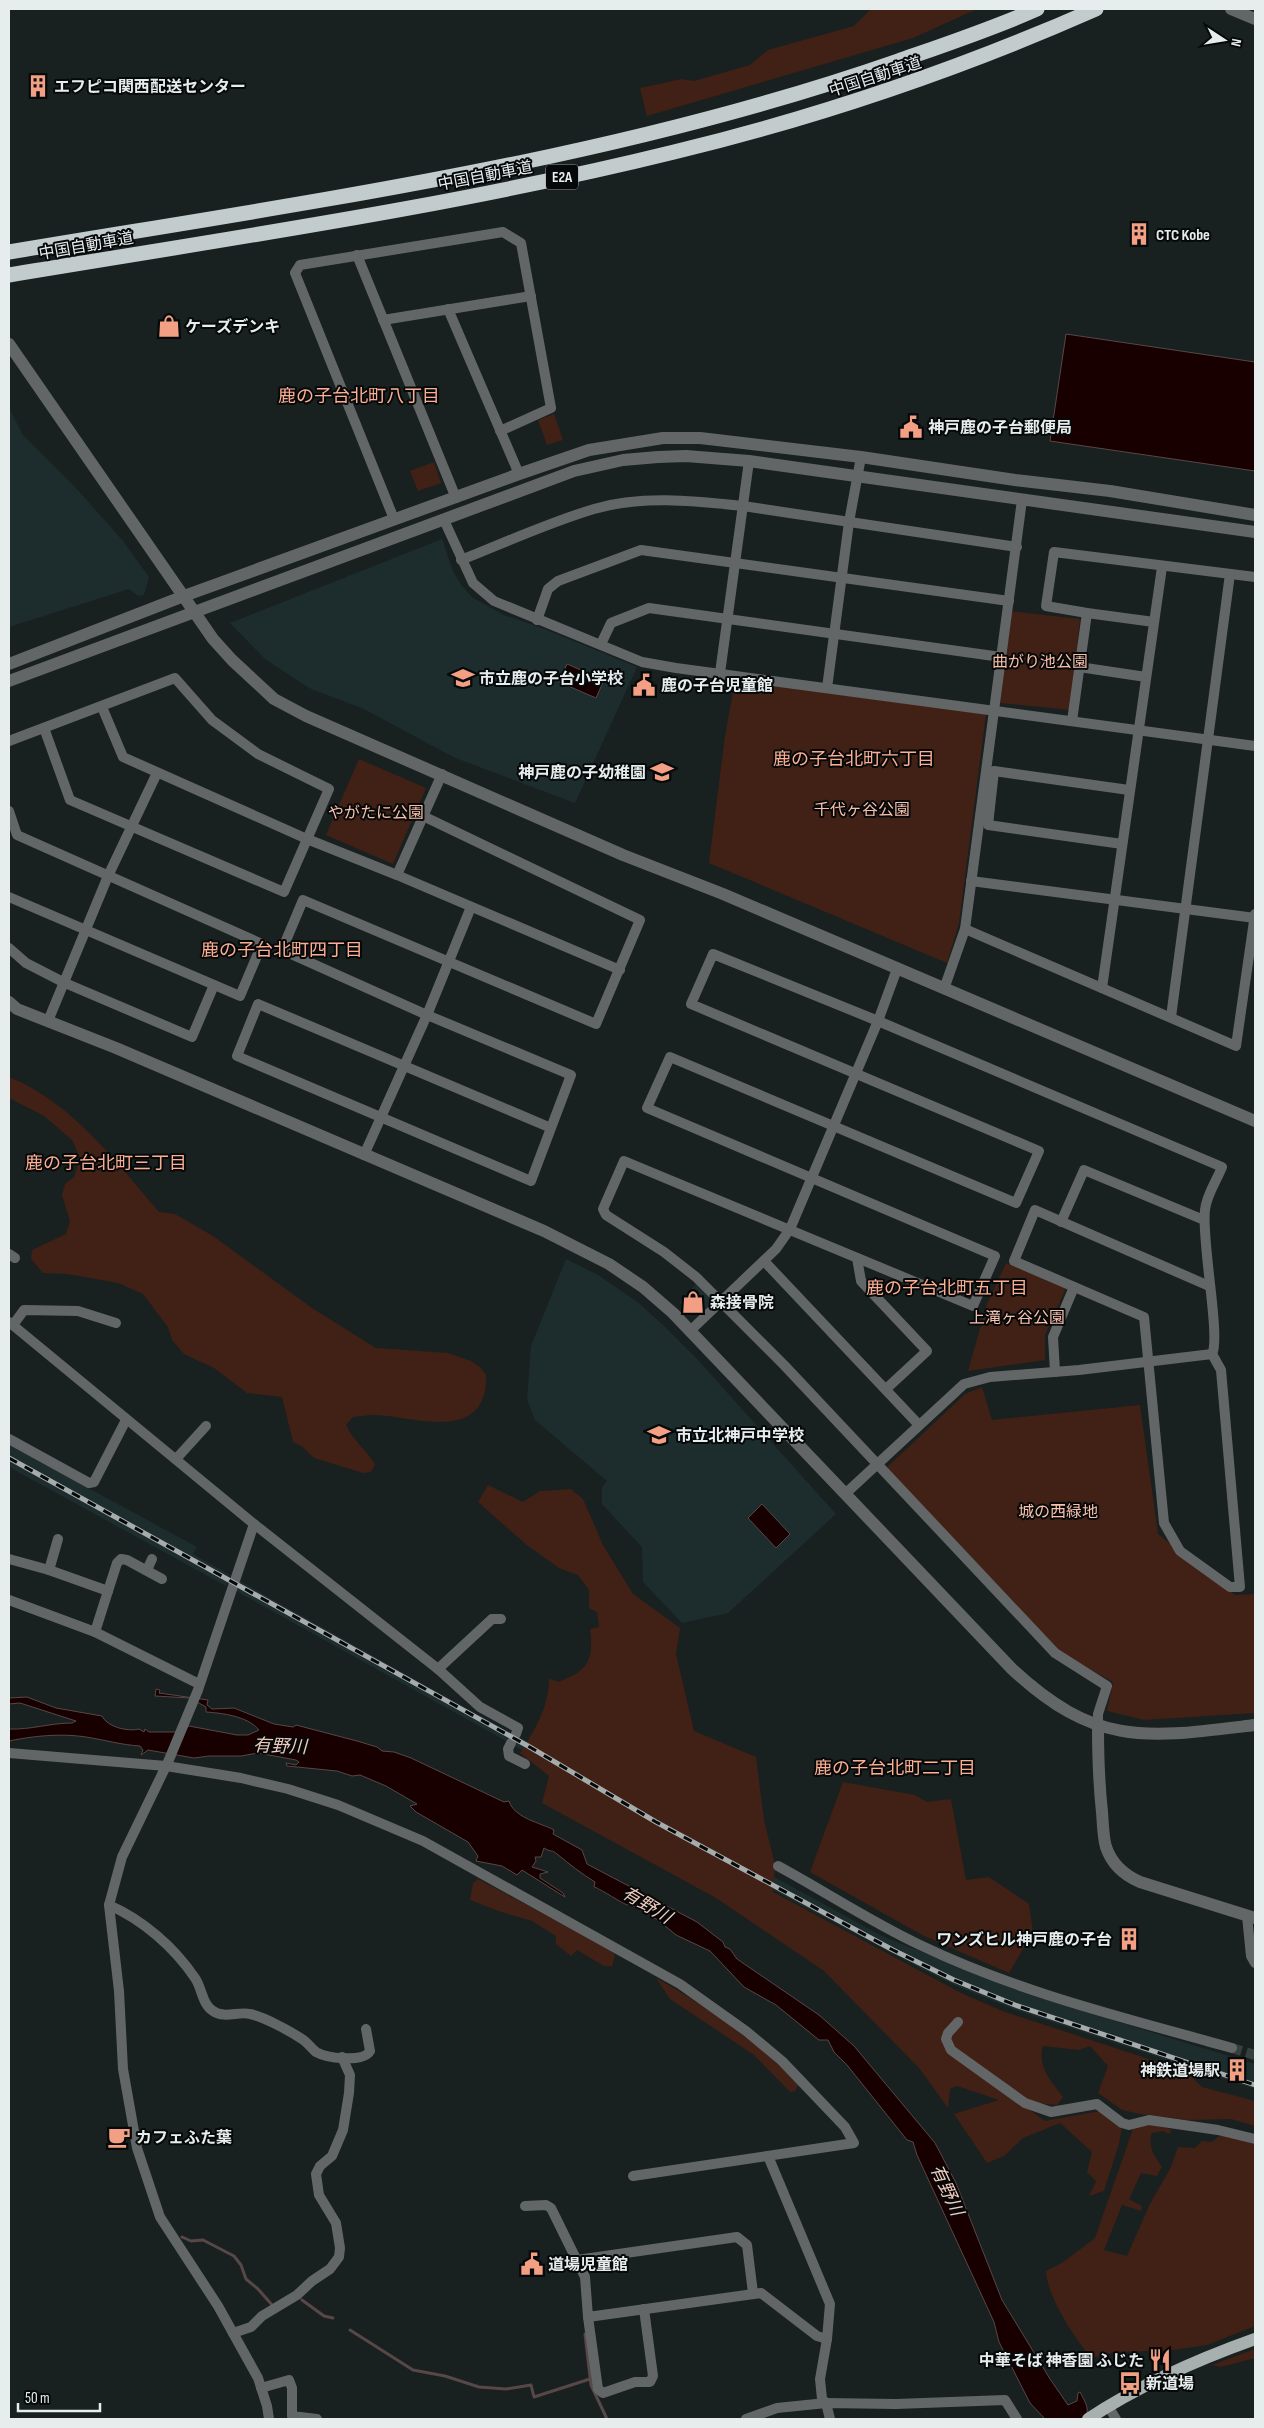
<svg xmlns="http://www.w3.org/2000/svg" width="1264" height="2428" viewBox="0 0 1264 2428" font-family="'Sofia Sans Condensed','Noto Sans JP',sans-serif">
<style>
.built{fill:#1d2c2d}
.green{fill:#412015}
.water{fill:#190000;stroke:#574747}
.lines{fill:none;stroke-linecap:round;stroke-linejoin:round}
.stream{stroke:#574747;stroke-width:3}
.minor-tunnel{stroke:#383f3f;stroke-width:10;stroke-dasharray:10 5;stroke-linecap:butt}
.minor{stroke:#626666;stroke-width:10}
.tertiary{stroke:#626666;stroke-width:12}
.primary{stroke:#a8afaf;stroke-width:12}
.motorway{stroke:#c3cccd;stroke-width:15}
.rail-casing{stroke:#a6acac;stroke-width:5}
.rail{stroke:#060909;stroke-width:3;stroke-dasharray:9;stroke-linecap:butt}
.labels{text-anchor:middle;stroke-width:4;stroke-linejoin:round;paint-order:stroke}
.shield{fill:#060909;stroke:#a4a8a8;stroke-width:1}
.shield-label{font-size:15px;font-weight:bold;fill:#e7ecec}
.street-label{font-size:16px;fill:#e7ecec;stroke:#060909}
.poi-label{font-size:16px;font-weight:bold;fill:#e7ecec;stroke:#060909;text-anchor:start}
.park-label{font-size:16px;fill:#f8bfab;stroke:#060909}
.neighbourhood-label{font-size:18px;fill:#fcad92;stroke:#060909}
.water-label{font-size:18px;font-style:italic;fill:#f3ccbf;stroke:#060909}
</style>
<rect width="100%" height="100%" fill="#192020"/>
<g class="built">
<path d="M9 408 23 435 75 487 123 541 149 577 144 595 138 596 129 589 9 627Z"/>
<path d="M442 539 453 571 461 585 473 598 504 615 542 628 637 667 575 803 453 757 364 709 309 688 265 659 230 623Z"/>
<path d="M566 1259 598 1275 639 1303 664 1326 698 1360 836 1514 728 1613 682 1623 643 1582 642 1547 602 1504V1487L607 1481 535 1420 527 1400 531 1346Z"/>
<path d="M696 1284 710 1298 709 1305 700 1314 688 1312 679 1302Z"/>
<path d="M9 1445 197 1547 193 1554 230 1575 226 1586 9 1467Z"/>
<path d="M240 1581 455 1702 882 1936 1027 1994 1255 2064V2089L1013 2009 959 1987 922 1969 799 1904 236 1591Z"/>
</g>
<g class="green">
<path d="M871 9H977L913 38 647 116 640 88 682 79 694 81 750 65 768 50 854 26Z"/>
<path d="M554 414 563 440 547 445 538 420Z"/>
<path d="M434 462 441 483 418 491 410 471Z"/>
<path d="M1010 611 1080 619 1070 710 1000 703Z"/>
<path d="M735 681 986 714 959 923 947 963 709 863 725 736Z"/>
<path d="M359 759 426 788 393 864 326 835Z"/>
<path d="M9 1077C73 1103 115 1161 159 1212L175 1214 213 1236 312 1308 376 1348 448 1353 471 1361 480 1367 486 1375C486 1381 486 1389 484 1395 471 1439 408 1416 376 1415 369 1415 360 1416 353 1417L346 1425C353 1440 366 1450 375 1464L371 1472 363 1473 314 1458 303 1447 293 1442 282 1397 247 1393 214 1368 184 1354 172 1340 168 1327 143 1294 118 1283 67 1274 43 1273 31 1259 32 1250 66 1234 70 1221 62 1195 65 1184 74 1177 80 1158 72 1140 44 1116 9 1098Z"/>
<path d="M1006 1263 1066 1288 1045 1335V1360L968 1371 987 1304Z"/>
<path d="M982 1387 992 1420 1140 1405 1158 1534 1235 1595 1255 1594V1713L1144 1720 1107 1711 1113 1682 1057 1651 885 1469 965 1394Z"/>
<path d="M488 1485 523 1502 540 1491 571 1489 583 1499 603 1545 633 1594 680 1628 676 1654 694 1731 756 1757 764 1820 775 1865 773 1892 961 1993 1005 2012 1161 2063 1191 2076 1202 2087 1255 2101V2126L1231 2119 1188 2120 1140 2114 1122 2110 1098 2093 1108 2066 1090 2046 1079 2050 1043 2046C1037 2067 1051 2081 1063 2097L1057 2105 1036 2103 1027 2108 1045 2121 1100 2111 1122 2127 1119 2144 1104 2191 1089 2196 1096 2181 1087 2172 1092 2152 1060 2123 1023 2138 1004 2156 987 2163 954 2114 999 2100 957 2086 950 2089 948 2108 919 2068 824 1971 716 1898 542 1803 549 1776 520 1753C535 1730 549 1707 549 1678L558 1682C588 1671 594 1661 590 1629L599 1627 597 1612 589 1608V1590L578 1575 559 1568 528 1546 478 1502Z"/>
<path d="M843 1782 915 1795 927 1802 951 1799 966 1880 989 1877 1029 1904 1033 1932 1009 1973 924 1936 810 1872Z"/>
<path d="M478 1879 611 1950 615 1956 612 1966H604L577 1950 571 1956 556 1944V1936L532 1921 501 1912 470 1900 473 1883Z"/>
<path d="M656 1978C708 2007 757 2042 799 2084L795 2091 790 2092 754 2055 670 1999Z"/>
<path d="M1152 2123 1172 2130 1169 2134 1163 2131 1152 2133C1147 2146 1155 2157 1162 2167L1157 2176 1141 2173 1129 2199 1142 2206 1141 2211 1122 2205 1104 2250 1127 2256 1150 2204 1171 2167 1178 2147 1195 2148 1202 2141 1212 2142 1223 2133 1255 2144V2326L1207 2345 1173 2350 1115 2352 1091 2358C1075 2338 1047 2297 1046 2271L1062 2263 1095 2238 1134 2126Z"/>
<path d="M1255 2349V2358L1221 2367 1212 2365Z"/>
</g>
<g class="water">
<path d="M1066 334 1255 362V471L1050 441Z"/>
<path d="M567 664 604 680 596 698 559 682Z"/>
<path d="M762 1504 790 1534 776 1548 748 1518Z"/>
<path d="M156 1689 160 1690 159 1693 208 1700 207 1705 212 1709 234 1708 274 1724 293 1727 296 1725 357 1741 377 1747 382 1751 394 1752 411 1758 504 1802 509 1801C514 1818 541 1823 554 1830L553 1834 582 1850 587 1864 697 1922 723 1942 725 1947 730 1949 737 1959 819 2015 854 2046 935 2143 956 2183 1002 2300 1050 2379 1068 2405 1077 2401 1078 2393 1080 2392C1085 2402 1091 2410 1084 2419H1045L1030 2403 999 2342 994 2322 917 2155 913 2142 907 2140 847 2065 834 2052 828 2040H819L776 2005 744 1987 710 1951 676 1935 658 1920 630 1904 627 1905C620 1902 597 1887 594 1887L595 1882C582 1874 569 1864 557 1854 553 1850 550 1852 544 1848L541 1857H535L536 1861 532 1867 548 1872 540 1874V1878L563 1893 565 1897 522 1870 517 1875 502 1866 476 1861 478 1856 468 1842 416 1812 410 1806 417 1804 386 1786 360 1775 352 1776 337 1771 287 1766 286 1763 296 1765 299 1762 296 1760 258 1753 241 1756H209L194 1758 148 1750 141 1755 143 1750 140 1746C122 1745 105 1740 86 1737 61 1733 33 1736 9 1741V1729C30 1730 50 1723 72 1723L76 1721 20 1703 9 1704V1698L27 1697 56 1708 102 1716C107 1727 128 1732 139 1729L144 1732 145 1729 149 1732H177L189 1726 237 1735H248L259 1730C248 1716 221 1713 206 1712V1707L190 1698 155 1696Z"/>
</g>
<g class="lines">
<g class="stream">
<path d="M182 2237 191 2241 203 2240 234 2256 241 2265 246 2279 258 2289 273 2306"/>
<path d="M302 2300 324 2316 333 2318"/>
<path d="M350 2330 413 2370 445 2376 479 2387 506 2389 531 2385 534 2397 590 2379"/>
<path d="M585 2334 591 2385 607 2419"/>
</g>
<path class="minor-tunnel" d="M1232 2048 1255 2055"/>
<g class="minor">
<path d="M357 255 456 498"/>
<path d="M448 309 519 474"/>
<path d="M383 320 531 296"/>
<path d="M394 519 295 273 300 265 503 232 521 243 551 408 500 431"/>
<path d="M444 520 473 583 494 601 642 662 676 668 1255 746"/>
<path d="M461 560C504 543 550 522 594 509 641 495 695 501 743 506L1017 547"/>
<path d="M1087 613 1154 622"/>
<path d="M537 620 548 589 558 581 641 550 1009 601"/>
<path d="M601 644 611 623 649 608 1001 657"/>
<path d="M1079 667 1146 677"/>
<path d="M720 673 749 461"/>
<path d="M827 688 849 522 861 457"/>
<path d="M102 707 123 757 307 839 397 875 620 970"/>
<path d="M1072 721 1087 613 1046 606 1054 552 1255 577"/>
<path d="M9 741 175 678 212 720 258 754 329 789 284 892 70 800 44 728"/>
<path d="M9 811 17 835 262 944 240 996 9 897"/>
<path d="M425 817 640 920 596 1024 303 900 282 950 427 1015 571 1075 531 1181 237 1056 258 1004 551 1128"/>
<path d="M1122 844 988 825 994 771 1129 790"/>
<path d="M397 875 442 774"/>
<path d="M971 881 1255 918"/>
<path d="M965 929 1236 1046 1255 914"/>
<path d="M9 948 26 963 65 983 192 1037 214 985"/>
<path d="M1102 988 1162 567"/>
<path d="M944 989 965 929 1022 500"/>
<path d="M1171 1017 1230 574"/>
<path d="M48 1021 108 876 157 773"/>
<path d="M364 1155 427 1015 471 907"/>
<path d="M1061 1222 1084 1170 1204 1220"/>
<path d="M9 1254 15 1258"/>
<path d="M857 1258 861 1281 927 1351 886 1389"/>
<path d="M764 1261 919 1425"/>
<path d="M1209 1286 1035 1210 1014 1261 1144 1317 1164 1523 1180 1551 1230 1587H1240L1221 1370 1212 1354"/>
<path d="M9 1322 254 1524 438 1669 492 1619H501"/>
<path d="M13 1325 24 1310 78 1311 116 1323"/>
<path d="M690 1331 776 1249 790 1229 878 1021 897 969"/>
<path d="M1055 1372 1053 1337 1074 1287"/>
<path d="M9 1439 89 1483 94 1482 126 1420"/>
<path d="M176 1459 206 1426"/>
<path d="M845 1494 964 1384 990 1377 1079 1370 1212 1354"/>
<path d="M254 1524 198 1690 168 1762 122 1857 109 1905 119 1991 123 2069 137 2148 160 2217 218 2306 258 2378 267 2406 269 2419"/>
<path d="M9 1559 49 1570 108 1591 95 1632"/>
<path d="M49 1570 58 1539"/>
<path d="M147 1570 152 1559"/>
<path d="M108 1591 117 1563 121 1559 127 1560 162 1579"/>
<path d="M9 1600 95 1632 199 1684"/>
<path d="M438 1669 480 1707 518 1728 516 1734"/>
<path d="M1098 1727V1714L1107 1686 1055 1653 784 1365 696 1277 664 1252 606 1215 603 1209 624 1161 973 1306 995 1256 647 1108 670 1057 1016 1203 1039 1151 691 1004 713 954 878 1021 1222 1167C1217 1180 1206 1196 1205 1210 1201 1239 1221 1338 1212 1354"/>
<path d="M511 1743 508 1749 509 1756 525 1764"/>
<path d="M9 1753 166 1766 241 1778 288 1789 338 1805 423 1841 680 1984 746 2031 782 2061 845 2127 854 2143 633 2176"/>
<path d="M778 1866C826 1892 871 1922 920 1945 1020 1993 1126 2018 1232 2048"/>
<path d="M109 1905C143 1920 174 1947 195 1978 202 1988 202 2004 213 2011 225 2019 238 2011 250 2014 264 2017 290 2031 302 2039 307 2042 311 2048 316 2052 326 2058 363 2063 370 2051L366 2029"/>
<path d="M1247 1916 1251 1956 1255 1963"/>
<path d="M958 2022 948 2033 946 2039 951 2050 1025 2103 1051 2112 1097 2104 1122 2123 1129 2125 1149 2120 1218 2130 1255 2139"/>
<path d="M768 2156 830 2304 827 2339 820 2379 822 2399 826 2403 830 2419"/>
<path d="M525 2206 546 2205 551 2208 585 2277 588 2317 761 2293 817 2336 827 2339"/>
<path d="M577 2260 737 2237 747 2245 753 2293"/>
<path d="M588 2317 598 2389 603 2393 635 2382H650L653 2376 644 2309"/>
<path d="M233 2333 251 2327 262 2316 297 2295 312 2281 330 2269 339 2257 340 2248 336 2223 319 2195 316 2174 320 2166 332 2156 343 2130 349 2093 350 2075 342 2057"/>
<path d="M261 2388 289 2380 292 2388V2416L317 2419"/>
<path d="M1108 2406 1116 2419"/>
<path d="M746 2419 777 2408 826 2403 896 2404 1005 2400 1017 2419"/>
</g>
<g class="tertiary">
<path d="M1231 9 1255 19"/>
<path d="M9 344 213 639 232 660 274 699 306 716 623 855 723 894 1255 1121"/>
<path d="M9 664 184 596 519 474 589 450 663 438H700L861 457 1015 480 1110 491 1255 515"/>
<path d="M9 681 574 471 623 460 658 457 686 456 749 461 1255 532"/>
<path d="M9 1002 17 1009 116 1048 544 1231 609 1264 643 1287 673 1313 1012 1669C1097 1748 1147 1738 1255 1725"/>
<path d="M1098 1727C1098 1756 1099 1784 1102 1812 1103 1824 1103 1837 1106 1847 1112 1865 1124 1875 1140 1882L1255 1918"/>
</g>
<path class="primary" d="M1088 2419C1141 2384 1196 2360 1255 2339"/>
<g class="motorway">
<path d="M9 252C307 202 611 161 898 61 944 45 992 29 1037 9"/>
<path d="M9 275C231 238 455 206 674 152 819 117 960 69 1096 9"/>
</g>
<defs>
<path id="rail" d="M9 1458 528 1746 656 1822 893 1950 954 1980 1015 2005 1255 2085"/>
</defs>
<use href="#rail" class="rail-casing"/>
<use href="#rail" class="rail"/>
</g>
<defs>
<symbol id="building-bare" viewBox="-9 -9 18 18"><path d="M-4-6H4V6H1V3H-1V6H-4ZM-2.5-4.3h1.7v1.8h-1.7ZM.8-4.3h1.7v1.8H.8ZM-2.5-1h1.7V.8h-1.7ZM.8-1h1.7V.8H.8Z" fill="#f39f83" stroke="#060909" stroke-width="2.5" paint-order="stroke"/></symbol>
<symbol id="shop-bare" viewBox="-9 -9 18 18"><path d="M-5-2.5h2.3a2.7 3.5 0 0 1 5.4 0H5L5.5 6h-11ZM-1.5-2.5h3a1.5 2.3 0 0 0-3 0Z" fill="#f39f83" stroke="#060909" stroke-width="2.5" paint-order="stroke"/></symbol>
<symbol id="civic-bare" viewBox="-9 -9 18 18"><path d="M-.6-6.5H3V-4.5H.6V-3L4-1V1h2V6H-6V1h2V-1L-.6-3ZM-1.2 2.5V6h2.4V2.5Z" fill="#f39f83" stroke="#060909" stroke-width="2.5" paint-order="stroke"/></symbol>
<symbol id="school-bare" viewBox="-9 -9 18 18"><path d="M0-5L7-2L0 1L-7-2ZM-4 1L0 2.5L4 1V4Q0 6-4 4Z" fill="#f39f83" stroke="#060909" stroke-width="2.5" paint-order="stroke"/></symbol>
<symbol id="cafe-bare" viewBox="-9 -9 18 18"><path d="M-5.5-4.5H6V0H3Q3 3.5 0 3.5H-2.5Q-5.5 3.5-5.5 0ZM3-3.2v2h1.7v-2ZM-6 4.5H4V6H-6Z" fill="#f39f83" stroke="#060909" stroke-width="2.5" paint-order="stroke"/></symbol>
<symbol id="restaurant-bare" viewBox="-9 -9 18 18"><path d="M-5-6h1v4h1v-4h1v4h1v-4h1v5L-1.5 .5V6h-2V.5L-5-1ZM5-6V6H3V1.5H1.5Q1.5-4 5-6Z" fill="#f39f83" stroke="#060909" stroke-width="2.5" paint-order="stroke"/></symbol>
<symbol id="bus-bare" viewBox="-9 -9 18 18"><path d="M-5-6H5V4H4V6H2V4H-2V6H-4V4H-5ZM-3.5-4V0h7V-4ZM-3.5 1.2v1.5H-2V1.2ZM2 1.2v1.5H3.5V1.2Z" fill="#f39f83" stroke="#060909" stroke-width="2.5" paint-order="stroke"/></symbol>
</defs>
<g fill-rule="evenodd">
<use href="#building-bare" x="22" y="70" width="32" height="32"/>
<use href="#building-bare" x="1123" y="218" width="32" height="32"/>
<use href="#shop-bare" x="153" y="310" width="32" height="32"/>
<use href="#civic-bare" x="895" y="411" width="32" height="32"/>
<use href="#school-bare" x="447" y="662" width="32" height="32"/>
<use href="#civic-bare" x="628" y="669" width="32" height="32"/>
<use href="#school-bare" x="646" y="756" width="32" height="32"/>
<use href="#shop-bare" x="677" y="1286" width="32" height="32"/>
<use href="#school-bare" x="643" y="1419" width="32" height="32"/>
<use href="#building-bare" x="1113" y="1923" width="32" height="32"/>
<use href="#building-bare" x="1221" y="2054" width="32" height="32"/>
<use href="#cafe-bare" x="103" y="2121" width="32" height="32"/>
<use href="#civic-bare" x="516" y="2248" width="32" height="32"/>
<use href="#restaurant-bare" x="1144" y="2344" width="32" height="32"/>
<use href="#bus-bare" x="1114" y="2367" width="32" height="32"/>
</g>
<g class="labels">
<rect class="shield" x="546" y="164.5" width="32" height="25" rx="4"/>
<g class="shield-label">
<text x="562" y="182">E2A</text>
</g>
<g class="street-label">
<text transform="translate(875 76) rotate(-18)" y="6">中国自動車道</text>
<text transform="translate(485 175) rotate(-11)" y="6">中国自動車道</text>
<text transform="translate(86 245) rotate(-10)" y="6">中国自動車道</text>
</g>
<g class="poi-label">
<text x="54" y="92">エフピコ関西配送センター</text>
<text x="1156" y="240">CTC Kobe</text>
<text x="185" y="332">ケーズデンキ</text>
<text x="928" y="433">神戸鹿の子台郵便局</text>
<text x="479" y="684">市立鹿の子台小学校</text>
<text x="661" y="691">鹿の子台児童館</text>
<text x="646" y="778" text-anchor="end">神戸鹿の子幼稚園</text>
<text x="710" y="1308">森接骨院</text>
<text x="676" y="1441">市立北神戸中学校</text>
<text x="1112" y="1945" text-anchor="end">ワンズヒル神戸鹿の子台</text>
<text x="1220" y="2076" text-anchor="end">神鉄道場駅</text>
<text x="136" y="2143">カフェふた葉</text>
<text x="548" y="2270">道場児童館</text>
<text x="1144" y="2366" text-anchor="end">中華そば 神香園 ふじた</text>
<text x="1146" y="2389">新道場</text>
</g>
<g class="park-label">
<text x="1040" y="667">曲がり池公園</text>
<text x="862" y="815">千代ヶ谷公園</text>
<text x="376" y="818">やがたに公園</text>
<text x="1017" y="1323">上滝ヶ谷公園</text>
<text x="1058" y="1517">城の西緑地</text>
</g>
<g class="neighbourhood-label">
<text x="359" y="402">鹿の子台北町八丁目</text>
<text x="854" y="765">鹿の子台北町六丁目</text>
<text x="282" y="956">鹿の子台北町四丁目</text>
<text x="106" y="1169">鹿の子台北町三丁目</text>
<text x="947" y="1294">鹿の子台北町五丁目</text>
<text x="895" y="1774">鹿の子台北町二丁目</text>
</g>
<g class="water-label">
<text transform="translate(280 1746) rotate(2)" y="6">有野川</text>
<text transform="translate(647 1905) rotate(31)" y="6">有野川</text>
<text transform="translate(947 2190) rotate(65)" y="6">有野川</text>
</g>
</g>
<rect width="1264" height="2428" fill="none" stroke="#e7ecec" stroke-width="20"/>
<g transform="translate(1224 40) rotate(102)" stroke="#060909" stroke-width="4" paint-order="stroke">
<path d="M0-4L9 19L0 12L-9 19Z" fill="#e7ecec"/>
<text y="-8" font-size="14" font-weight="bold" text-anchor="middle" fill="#e7ecec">N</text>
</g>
<path d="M18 2403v8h82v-8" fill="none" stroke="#e7ecec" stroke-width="2.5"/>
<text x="25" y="2403" font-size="15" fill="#e7ecec" stroke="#060909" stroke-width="4" paint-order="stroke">50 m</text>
</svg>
